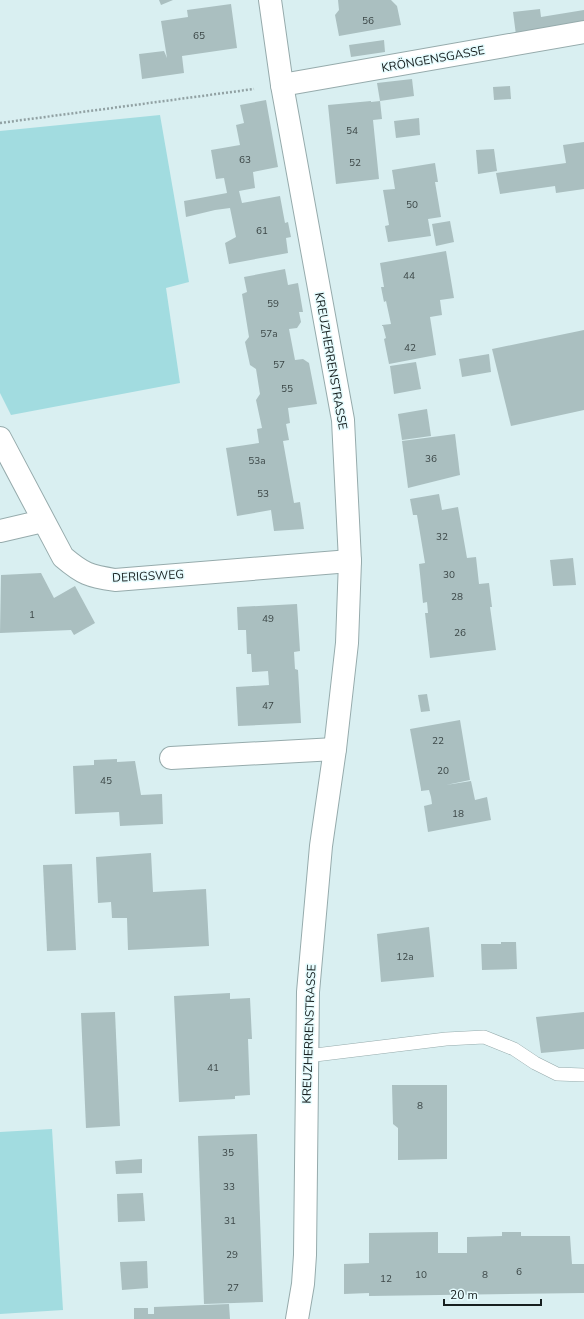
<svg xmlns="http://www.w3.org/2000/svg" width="584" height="1319" viewBox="0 0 584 1319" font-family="'Nunito Sans',sans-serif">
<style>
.green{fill:#a2dce0}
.building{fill:#aabfc0}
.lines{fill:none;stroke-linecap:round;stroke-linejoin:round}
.lane-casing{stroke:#96abac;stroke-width:14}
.street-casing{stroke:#96abac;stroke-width:24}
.path{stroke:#91a1a3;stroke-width:2.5;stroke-dasharray:2 2;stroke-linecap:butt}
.lane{stroke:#fff;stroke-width:13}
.street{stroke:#fff;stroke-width:22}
.labels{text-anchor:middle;stroke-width:3;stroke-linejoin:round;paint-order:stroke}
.number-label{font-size:10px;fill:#3c4747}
.street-label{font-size:12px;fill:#171f1f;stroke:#e6fcfe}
</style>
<rect width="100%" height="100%" fill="#d9eff1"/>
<g class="green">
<path d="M160 115 189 282 166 288 180 383 11 415 0 393V131Z"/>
<path d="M52 1129 63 1310 0 1314V1132Z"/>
</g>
<g class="building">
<path d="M159 0H173L161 5Z"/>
<path d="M338 0H391L397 6 401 25 339 36 335 15 339 10Z"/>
<path d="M231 4 237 48 182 56 184 73 142 79 139 54 164 51 167 58 161 21 188 17 187 10Z"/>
<path d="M540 9 541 17 584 10V26L516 35 513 12Z"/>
<path d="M384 40 385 52 351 57 349 45Z"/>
<path d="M412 79 414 96 380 101 377 83Z"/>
<path d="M510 86 511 99 494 100 493 87Z"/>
<path d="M266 100 278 167 253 172 255 188 239 191 242 203 280 196 285 223 288 222 291 237 286 238 288 253 229 264 225 243 236 237 230 208 215 210 186 217 184 201 227 193 224 178 216 179 211 150 240 145 236 125 244 123 240 105Z"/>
<path d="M371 101V102L380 101 382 119 373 120 379 179 336 184 328 105Z"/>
<path d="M419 118 420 135 396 138 394 121Z"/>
<path d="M584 142V189L556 193 555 186 500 194 496 173 566 163 563 145Z"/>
<path d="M494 149 497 171 478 174 476 150Z"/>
<path d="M435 163 438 182H435L441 217 428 219 431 236 388 242 385 226 389 225 383 190 395 189 392 170Z"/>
<path d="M450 221 454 242 436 246 432 224Z"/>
<path d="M446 251 454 298 440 300 442 315 430 317 436 355 389 364 384 339 386 338 383 326H382V325L391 324 386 301 384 302 381 287H384L380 263Z"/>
<path d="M285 269 288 285 298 283 303 312H299L301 322 297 328 289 329 295 360 303 359 309 363 317 404 288 408 290 423 286 424 289 440 283 441 294 503 300 502 304 529 274 531 271 510 237 516 226 448 259 443 257 429 262 428 256 400 260 394 256 369 250 365 245 342 249 337 242 294 247 292 244 277Z"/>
<path d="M584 330V410L511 426 492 349Z"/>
<path d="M489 354 491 372 462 377 459 359Z"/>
<path d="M416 362 421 389 394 394 390 366Z"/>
<path d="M427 409 431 436 402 440 398 414Z"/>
<path d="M455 434 460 475 408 488 402 441Z"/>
<path d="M439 494 442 510 458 507 467 558 476 557 479 584 489 583 492 607H490L496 650 430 658 425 613H428L427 602 423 603 419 564 425 563 417 515H413L410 499Z"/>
<path d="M573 558 576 585 553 586 550 560Z"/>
<path d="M41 573 54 598 75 586 95 623 74 635 71 630 0 633 1 575Z"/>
<path d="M297 604 300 651 294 652 295 669 298 670 301 723 238 726 236 687 269 685 268 671 252 672 251 654H247L246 630H238L237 607Z"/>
<path d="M427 694 430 711 421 712 418 695Z"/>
<path d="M460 720 470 780 446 785 471 781 475 800 487 797 491 820 428 832 424 806 432 804 431 797 429 790 421 791V789L410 729Z"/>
<path d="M117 759V762L135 761 141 795 162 794 163 824 120 826 119 812 75 814 73 766 94 765V760Z"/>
<path d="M151 853 153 892 206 889 209 946 128 950 127 918H112L111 902 98 903 96 857Z"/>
<path d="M72 864 76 950 47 951 43 865Z"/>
<path d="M429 927 434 977 381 982 377 934Z"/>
<path d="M501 942H516L517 969 482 970 481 944H501Z"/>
<path d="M230 993V999L250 998 252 1039H248L250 1095 235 1096V1099L179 1102 174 996Z"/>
<path d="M115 1012 120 1126 86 1128 81 1013Z"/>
<path d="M584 1012V1049L541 1053 536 1017Z"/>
<path d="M392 1085H447V1159L398 1160V1128L393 1124Z"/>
<path d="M257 1134 263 1302 204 1304 198 1136Z"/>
<path d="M142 1159V1173L116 1174 115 1161Z"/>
<path d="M143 1193 145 1221 118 1222 117 1194Z"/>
<path d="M438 1232V1253H467V1237L502 1236V1232H521V1236H570L572 1264H584V1293L369 1296V1293L344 1294V1264L369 1263V1233Z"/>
<path d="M147 1261 148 1288 122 1290 120 1262Z"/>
<path d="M229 1304 230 1319H134V1308H148V1314H154V1307Z"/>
</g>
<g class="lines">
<defs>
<path id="lane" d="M307 1056 446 1039 484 1037 514 1049 535 1063 557 1074 584 1075"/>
<g id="street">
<path d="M270 0 282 85 343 420 350 561 347 643 335 749 321 846 308 992 305 1255 303 1284 297 1319"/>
<path d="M282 85 584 32"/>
<path d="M0 438 63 557C83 574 89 576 115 580L350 561"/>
<path d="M0 531 43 521"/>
<path d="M171 758 335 749"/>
</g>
</defs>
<use href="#lane" class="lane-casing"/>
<use href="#street" class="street-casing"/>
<path class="path" d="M0 123 254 89"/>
<use href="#lane" class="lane"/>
<use href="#street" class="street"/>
</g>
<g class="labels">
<g class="number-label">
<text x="368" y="24">56</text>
<text x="199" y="39">65</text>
<text x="352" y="134">54</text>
<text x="245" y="163">63</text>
<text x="355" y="166">52</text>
<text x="412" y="208">50</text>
<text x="262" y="234">61</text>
<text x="409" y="279">44</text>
<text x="273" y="307">59</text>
<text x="269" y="337">57a</text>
<text x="410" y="351">42</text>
<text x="279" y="368">57</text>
<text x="287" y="392">55</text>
<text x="431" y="462">36</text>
<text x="257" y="464">53a</text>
<text x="263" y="497">53</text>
<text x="442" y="540">32</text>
<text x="449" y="578">30</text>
<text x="457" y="600">28</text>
<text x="32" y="618">1</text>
<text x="268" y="622">49</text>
<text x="460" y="636">26</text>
<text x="268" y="709">47</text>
<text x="438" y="744">22</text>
<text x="443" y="774">20</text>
<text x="106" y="784">45</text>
<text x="458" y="817">18</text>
<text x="405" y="960">12a</text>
<text x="213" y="1071">41</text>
<text x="420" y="1109">8</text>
<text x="228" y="1156">35</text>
<text x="229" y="1190">33</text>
<text x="230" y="1224">31</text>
<text x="232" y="1258">29</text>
<text x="519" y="1275">6</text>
<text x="421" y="1278">10</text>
<text x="485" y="1278">8</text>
<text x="386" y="1282">12</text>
<text x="233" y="1291">27</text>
</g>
<g class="street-label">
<text transform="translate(433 59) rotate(-10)" y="4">KRÖNGENSGASSE</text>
<text transform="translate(331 361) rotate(80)" y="4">KREUZHERRENSTRASSE</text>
<text transform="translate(148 576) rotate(-3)" y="4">DERIGSWEG</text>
<text transform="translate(309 1034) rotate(-88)" y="4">KREUZHERRENSTRASSE</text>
</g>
</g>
<path d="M444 1299v6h97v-6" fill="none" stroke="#171f1f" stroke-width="2"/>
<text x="450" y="1299" font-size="12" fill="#171f1f" stroke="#e6fcfe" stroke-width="3" paint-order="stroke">20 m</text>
</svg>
